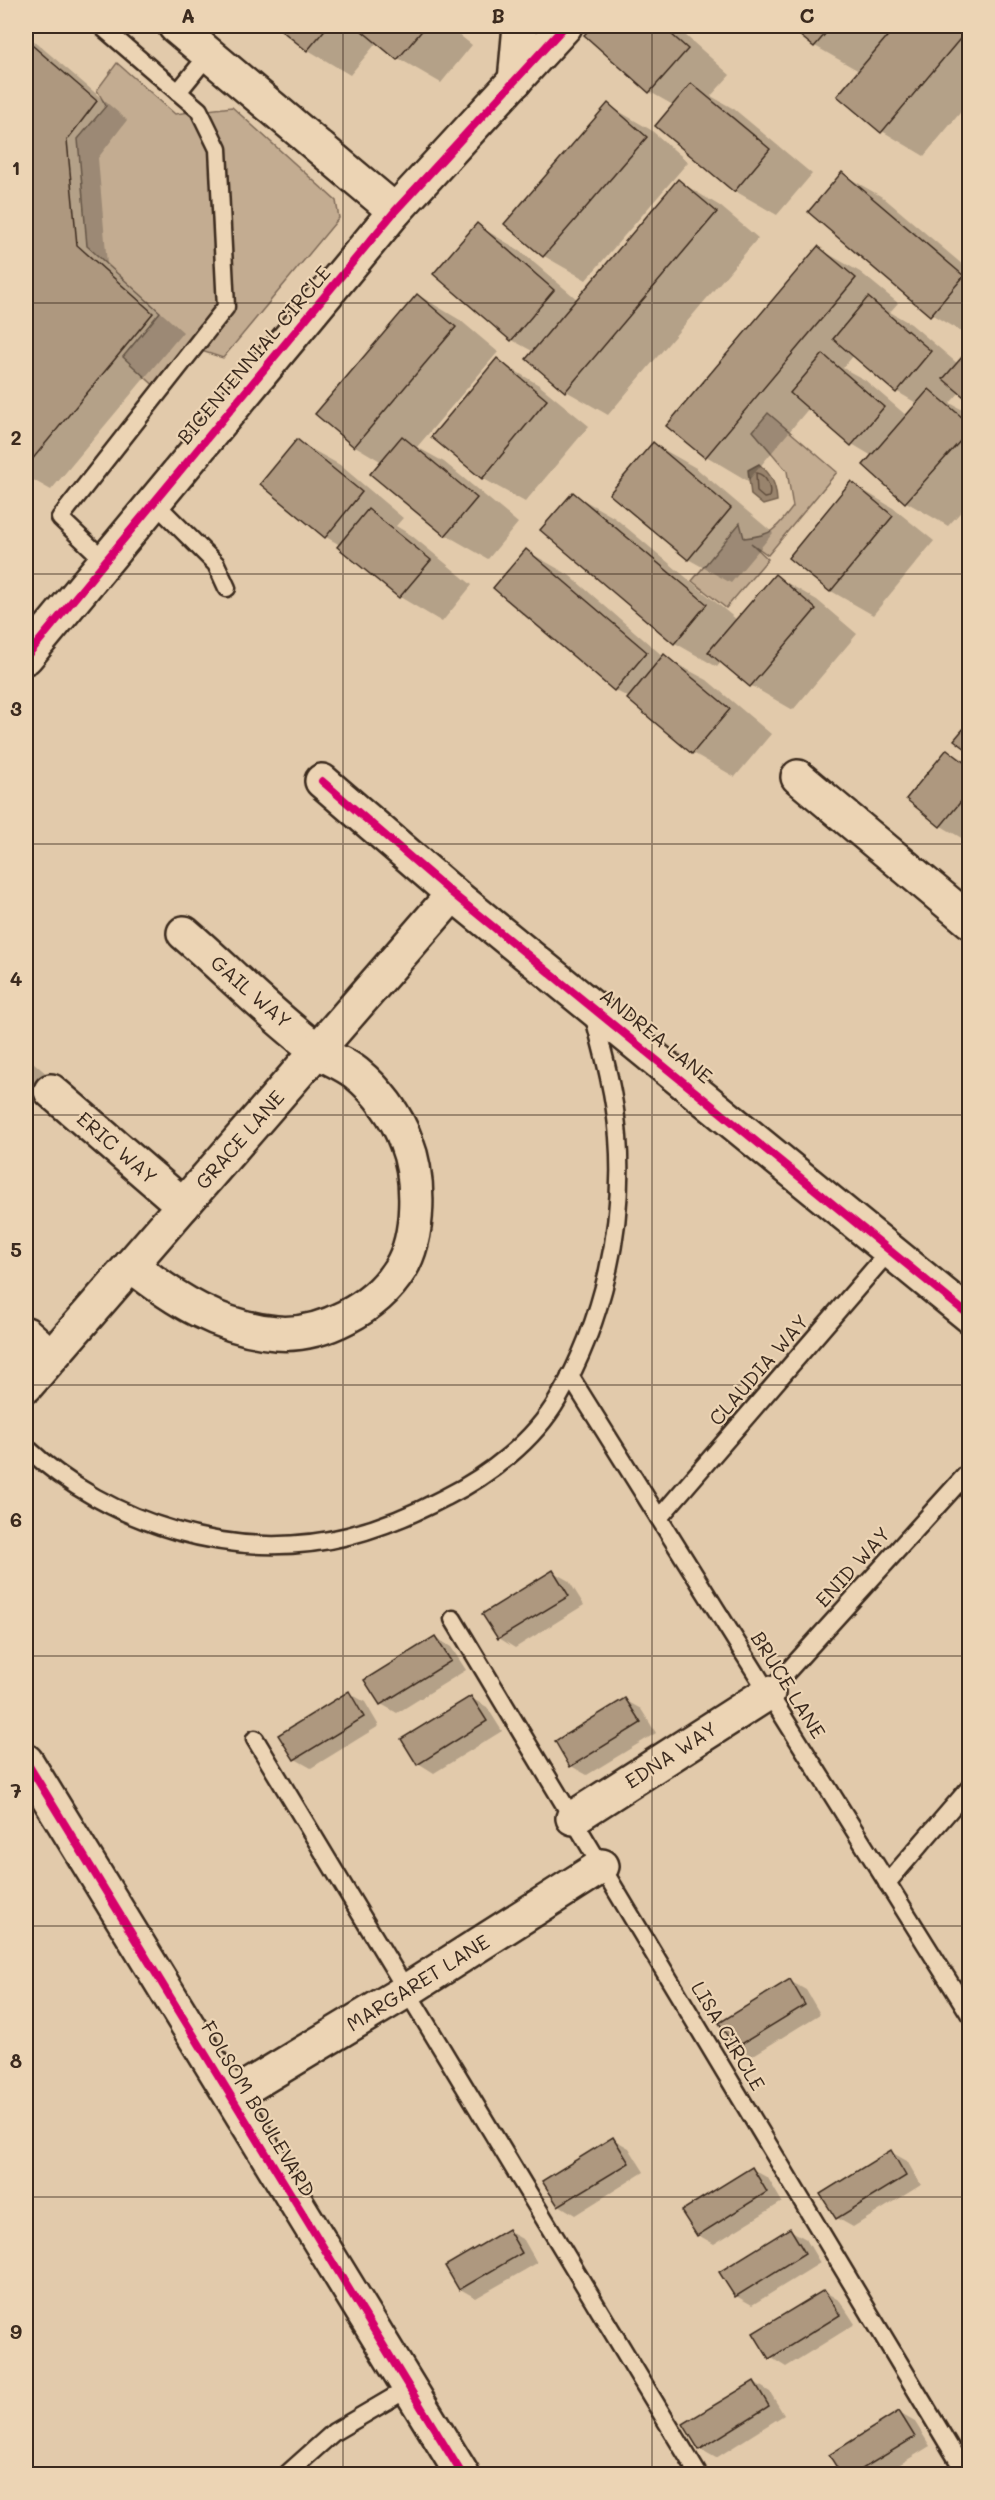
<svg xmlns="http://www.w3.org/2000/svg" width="995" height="2500" viewBox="0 0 995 2500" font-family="Mali,sans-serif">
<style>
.green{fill:#c3ac91;stroke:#7f6b58;stroke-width:1.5}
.water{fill:#99846d;stroke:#73604d;stroke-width:1.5}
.shadow{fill:#0003;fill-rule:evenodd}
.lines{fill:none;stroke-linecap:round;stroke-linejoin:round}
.shore{stroke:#614e3e;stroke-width:1.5}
.building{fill:#ae987f;stroke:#3b2a1e;stroke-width:1.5}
.lane-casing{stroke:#3b2a1e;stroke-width:21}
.street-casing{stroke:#3b2a1e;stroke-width:38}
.secondary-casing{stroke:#3b2a1e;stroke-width:38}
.primary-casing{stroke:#3b2a1e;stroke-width:38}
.lane{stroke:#ecd4b4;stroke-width:16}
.street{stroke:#ecd4b4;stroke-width:33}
.secondary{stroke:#ecd4b4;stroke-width:33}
.primary{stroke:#ecd4b4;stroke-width:33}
.cycleway-casing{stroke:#ecd4b4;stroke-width:11}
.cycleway{stroke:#d6006c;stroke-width:8}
.grid{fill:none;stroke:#3b2a1e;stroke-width:1.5;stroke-opacity:0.55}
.labels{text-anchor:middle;stroke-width:4.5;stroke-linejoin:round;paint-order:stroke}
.street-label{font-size:20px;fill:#3b2a1e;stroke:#ecd4b4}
.neatline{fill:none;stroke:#3b2a1e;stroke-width:2}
.grid-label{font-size:20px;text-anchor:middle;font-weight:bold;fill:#3b2a1e}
</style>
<rect width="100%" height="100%" fill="#e2caab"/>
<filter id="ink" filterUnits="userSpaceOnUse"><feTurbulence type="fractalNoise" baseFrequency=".0167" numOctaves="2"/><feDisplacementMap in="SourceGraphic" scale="12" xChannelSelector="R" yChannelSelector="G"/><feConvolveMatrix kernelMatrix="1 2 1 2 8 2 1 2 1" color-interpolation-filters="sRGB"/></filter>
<g filter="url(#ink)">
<g class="green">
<path d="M117 63 175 114 232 107 336 201 339 218 223 358 186 346 160 391 123 357 160 312 87 246 78 139 106 106 97 90Z"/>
<path d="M768 413 837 472 768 555 751 543 768 559 726 608 692 581 740 523 744 538C773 535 775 530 793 507L787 471 753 431Z"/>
</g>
<path class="water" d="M759 464C772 475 776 484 777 501L763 505 751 495 748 470Z"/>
<g class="shadow">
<path d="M278 26H448L472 45 441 83 398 58 378 41 350 75 308 50Z"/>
<path d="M595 26H675L730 75 711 96 734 109 812 174 777 215 735 191 673 105 650 92 586 35Z"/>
<path d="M791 26H970V101L924 156 882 131 859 71 815 46Z"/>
<path d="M26 34 127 120 98 158 107 264 183 332 51 490 26 476Z"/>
<path d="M608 105 651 130 688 162 586 280 544 256Z"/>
<path d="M842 174 884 198 970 271V337L931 314Z"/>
<path d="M678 181 720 206 758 238 608 415 566 391 528 359 534 352 512 340 477 225 519 250 578 300Z"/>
<path d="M818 248 860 272 898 303 890 312 911 324 958 364 960 392 950 403 970 414V502L948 526 906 502 872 456 852 444 809 408 748 481 706 456ZM854 355 896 391 918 404 907 416 865 380 843 368Z"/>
<path d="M418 295 460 320 498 352 417 447 444 462 518 523 488 559 446 535 382 462 355 446 317 414Z"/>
<path d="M497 360 539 385 589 426 525 502 482 478Z"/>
<path d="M297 441 340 465 403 518 396 526 411 535 472 585 442 622 400 597 339 547 340 545 326 537Z"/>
<path d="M654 444 696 468 773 533 731 583 688 559Z"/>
<path d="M851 483 893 508 934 541 873 615 831 591 790 557Z"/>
<path d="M573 494 615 518 737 620 775 576 817 600 857 634 793 710 750 685 722 661 717 667 675 643Z"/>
<path d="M527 551 569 575 664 657 707 680 771 734 735 777 693 753 630 698 614 690Z"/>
<path d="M948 751 970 763V834L965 840 941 826 908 799Z"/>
<path d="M26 1056 49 1076 26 1103Z"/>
<path d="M553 1572 569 1581 584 1605 515 1648 499 1638 484 1614Z"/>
<path d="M435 1637 451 1647 466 1670 397 1713 381 1704Z"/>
<path d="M349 1693 365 1702 379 1726 311 1768 295 1759Z"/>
<path d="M471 1698 487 1707 502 1731 434 1773 418 1763Z"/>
<path d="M625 1700 641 1709 656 1733 587 1775 571 1766Z"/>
<path d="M790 1981 806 1990 820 2014 752 2056 736 2047Z"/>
<path d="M613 2139 629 2148 644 2172 575 2215 559 2205 545 2182Z"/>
<path d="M891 2152 907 2161 921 2185 853 2227 837 2218Z"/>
<path d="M752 2169 768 2178 782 2202 714 2244 698 2235Z"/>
<path d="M790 2230 806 2239 820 2263 752 2305 736 2296Z"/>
<path d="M508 2231 524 2240 537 2263 476 2298 460 2289Z"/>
<path d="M824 2291 840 2301 855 2324 786 2367 770 2357Z"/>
<path d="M754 2382 770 2392 784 2415 716 2458 700 2449Z"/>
<path d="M899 2413 915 2422 930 2446 884 2474H843L831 2455Z"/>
<path d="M359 2471 366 2474H356Z"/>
</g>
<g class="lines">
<path class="shore" d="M756 473C766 474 772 488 769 497L764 498 757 492Z"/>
</g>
<g class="building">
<path d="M276 26H328L307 51Z"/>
<path d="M356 26H426L397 60Z"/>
<path d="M593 26H662L688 49 649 93 584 35Z"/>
<path d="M788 26H832L814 47Z"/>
<path d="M896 26 970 27 881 133 837 96Z"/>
<path d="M26 40 97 101 67 140 77 245 153 313 26 467Z"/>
<path d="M691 83 770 149 734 192 655 126Z"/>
<path d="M608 103 647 137 543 257 504 224Z"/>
<path d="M842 172 964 276 930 316 808 212Z"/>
<path d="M678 179 717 212 565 392 526 359Z"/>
<path d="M477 223 554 290 511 341 433 274Z"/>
<path d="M818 246 856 278 705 458 666 426Z"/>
<path d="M417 294 456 327 354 447 315 414Z"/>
<path d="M868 297 931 351 896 393 833 339Z"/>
<path d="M970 348V402L943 379Z"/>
<path d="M823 354 884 407 851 446 790 393Z"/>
<path d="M497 358 547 400 482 479 431 437Z"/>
<path d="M929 389 970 424V430L905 503 863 465Z"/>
<path d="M402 436 477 498 445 536 370 474Z"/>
<path d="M297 439 362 492 325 538 260 484Z"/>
<path d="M653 442 731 508 688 560 609 494Z"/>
<path d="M851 481 893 516 830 592 788 558Z"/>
<path d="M573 492 707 604 674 644 540 530Z"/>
<path d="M368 509 431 560 399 598 337 547Z"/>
<path d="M526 549 647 652 614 691 493 588Z"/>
<path d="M775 574 816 609 750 687 708 652Z"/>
<path d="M664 654 730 709 692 754 627 699Z"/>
<path d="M970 721V752L954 740Z"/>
<path d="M947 749 970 767V804L963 799 940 827 906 799Z"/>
<path d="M553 1570 569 1596 498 1639 482 1614Z"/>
<path d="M435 1636 451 1661 380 1705 364 1680Z"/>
<path d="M349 1691 364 1717 294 1760 278 1735Z"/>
<path d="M471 1696 487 1721 417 1765 401 1739Z"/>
<path d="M625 1698 641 1723 570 1767 555 1741Z"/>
<path d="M790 1979 805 2005 735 2048 719 2023Z"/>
<path d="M613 2137 629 2163 558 2206 542 2181Z"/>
<path d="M891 2150 906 2176 836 2219 820 2194Z"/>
<path d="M752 2167 767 2192 697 2236 681 2211Z"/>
<path d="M790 2228 805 2253 735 2297 719 2272Z"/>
<path d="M508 2229 522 2253 459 2290 445 2266Z"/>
<path d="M824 2290 840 2315 769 2359 753 2333Z"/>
<path d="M754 2381 769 2406 699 2450 683 2424Z"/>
<path d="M899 2411 915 2437 854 2474H841L829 2455Z"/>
</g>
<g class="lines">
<defs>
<g id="lane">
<path d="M101 26 199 110 218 149 226 307 60 518 105 561"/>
<path d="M178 92 209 54"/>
<path d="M154 502 216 564 227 588"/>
<path d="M570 1376 970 2015"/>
<path d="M26 1447C108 1524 236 1564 348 1536 383 1527 414 1514 446 1497 488 1476 534 1441 558 1399 603 1322 625 1226 618 1137 615 1095 604 1055 593 1014"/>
<path d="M659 1518 891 1249"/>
<path d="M453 1619 966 2474"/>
<path d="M768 1693 970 1470"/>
<path d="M255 1739 698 2474"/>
<path d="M887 1883 970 1787"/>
<path d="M287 2474 334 2432 409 2388"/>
</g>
<g id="street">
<path d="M175 26 395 211"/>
<path d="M515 81 520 26"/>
<path d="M26 657 395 211 565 26"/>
<path d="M322 781 453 894 970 1316"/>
<path d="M51 1091 183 1205"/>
<path d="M131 1265C174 1299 219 1328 276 1333 321 1337 376 1308 400 1269 420 1237 420 1177 406 1142 397 1116 377 1090 356 1073 344 1063 329 1059 317 1050 270 1015 228 971 184 933"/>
<path d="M26 1334 51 1356"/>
<path d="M26 1386 453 894"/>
<path d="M573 1818 768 1693"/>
<path d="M232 2096 406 1991 602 1866"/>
</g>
<path id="secondary" d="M798 777 970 921"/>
<path id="primary" d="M26 1761 462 2474"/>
</defs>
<use href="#lane" class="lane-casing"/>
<use href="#street" class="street-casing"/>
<use href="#secondary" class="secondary-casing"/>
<use href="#primary" class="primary-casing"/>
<use href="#lane" class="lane"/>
<use href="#street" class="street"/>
<use href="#secondary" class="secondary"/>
<use href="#primary" class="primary"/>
<defs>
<g id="cycleway">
<path d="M26 657 395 211 565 26"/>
<path d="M322 781 453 894 970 1316"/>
<path d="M26 1761 462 2474"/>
</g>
</defs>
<use href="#cycleway" class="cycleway-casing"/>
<use href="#cycleway" class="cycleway"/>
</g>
</g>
<path class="grid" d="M343 26V2474M652 26V2474M26 303H970M26 574H970M26 844H970M26 1115H970M26 1385H970M26 1656H970M26 1926H970M26 2197H970"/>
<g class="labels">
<g class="street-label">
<text transform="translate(254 355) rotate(-50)" y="7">BICENTENNIAL CIRCLE</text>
<text transform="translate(251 992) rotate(41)" y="7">GAIL WAY</text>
<text transform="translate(656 1036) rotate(39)" y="7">ANDREA LANE</text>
<text transform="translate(240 1140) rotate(-49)" y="7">GRACE LANE</text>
<text transform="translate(117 1148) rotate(41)" y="7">ERIC WAY</text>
<text transform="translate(759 1370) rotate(-49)" y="7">CLAUDIA WAY</text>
<text transform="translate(853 1567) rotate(-48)" y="7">ENID WAY</text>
<text transform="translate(788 1685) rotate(58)" y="7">BRUCE LANE</text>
<text transform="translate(671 1755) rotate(-33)" y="7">EDNA WAY</text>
<text transform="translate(418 1983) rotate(-32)" y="7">MARGARET LANE</text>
<text transform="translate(728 2036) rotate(59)" y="7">LISA CIRCLE</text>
<text transform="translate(258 2109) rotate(59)" y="7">FOLSOM BOULEVARD</text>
</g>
</g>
<rect width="995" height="2500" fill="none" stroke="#ecd4b4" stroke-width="66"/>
<rect x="33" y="33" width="929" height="2434" class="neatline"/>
<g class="grid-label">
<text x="188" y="23">A</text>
<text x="498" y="23">B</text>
<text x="807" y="23">C</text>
<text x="16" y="175">1</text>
<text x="16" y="445">2</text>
<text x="16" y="716">3</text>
<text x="16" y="986">4</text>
<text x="16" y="1257">5</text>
<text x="16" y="1527">6</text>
<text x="16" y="1798">7</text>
<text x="16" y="2068">8</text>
<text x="16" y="2339">9</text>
</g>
</svg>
